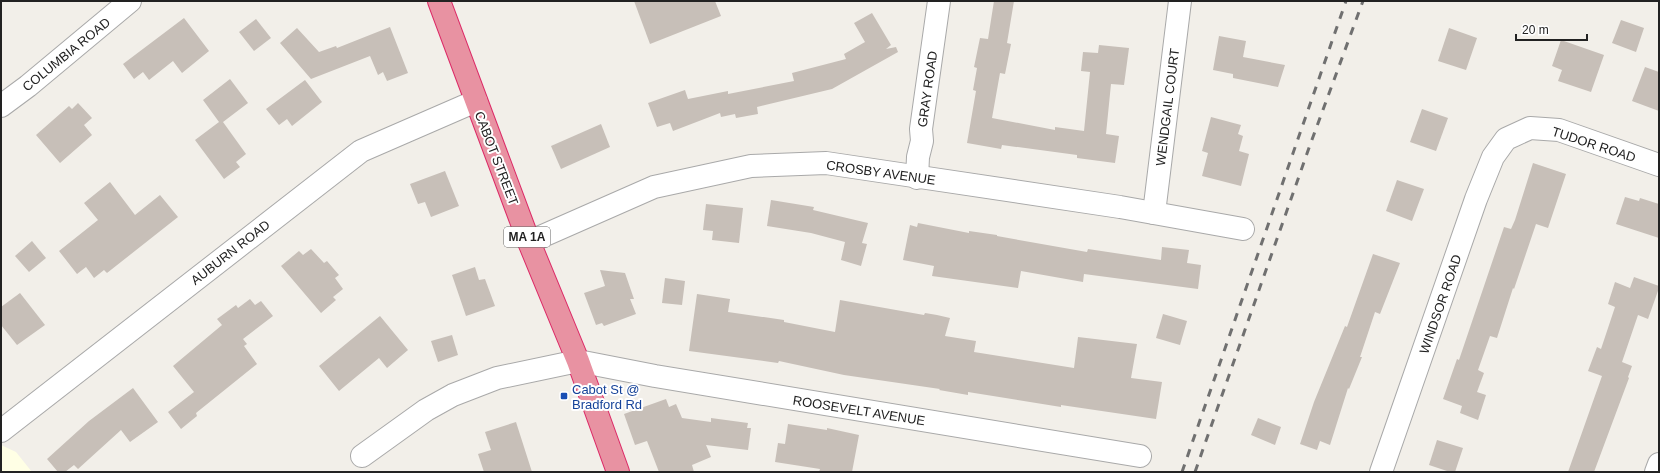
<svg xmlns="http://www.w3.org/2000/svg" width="1660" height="473" viewBox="0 0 1660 473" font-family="Helvetica,sans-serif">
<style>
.education{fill:#ffffe5}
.building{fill:#c7bfb8}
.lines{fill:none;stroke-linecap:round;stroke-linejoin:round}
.minor-casing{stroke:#a9a9a9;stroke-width:24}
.highway-casing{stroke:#dc2a67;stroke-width:24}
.minor{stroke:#fff;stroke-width:22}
.highway{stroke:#e892a2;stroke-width:22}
.rail{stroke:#707070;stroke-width:3;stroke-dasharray:8 8;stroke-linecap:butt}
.transit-dot{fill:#1a4fb4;stroke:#fff;stroke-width:1.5}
.labels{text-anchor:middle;stroke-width:4;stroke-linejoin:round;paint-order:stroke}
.shield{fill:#fff;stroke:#646464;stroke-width:1}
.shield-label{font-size:12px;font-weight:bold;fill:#222}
.street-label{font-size:13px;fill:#222;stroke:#fff}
.transit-label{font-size:13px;fill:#164399;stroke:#fff;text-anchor:start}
</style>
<rect width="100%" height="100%" fill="#f2efe9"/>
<path class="education" d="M1 445 16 452 32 472H1Z"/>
<g class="building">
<path d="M634 1H715L721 16 650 44Z"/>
<path d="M994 1H1014L1007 43 1011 44 1005 74 1000 73 992 118 1055 130V127L1084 131 1090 72 1081 71 1083 52 1098 53 1099 45 1129 48 1124 85 1111 84 1106 134 1119 136 1115 163 1077 158V155L1002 145 1001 149 967 143 976 91 973 90 977 68 974 67 980 38 988 39Z"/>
<path d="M872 13 891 45 886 49 896 47 898 52 832 89 757 107 758 114 736 118 735 114 721 117 720 113 673 131 670 123 657 127 648 103 685 90 688 99 728 91V94L794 81 792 73 846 59 844 54 865 42 854 23Z"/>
<path d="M184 18 209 51 182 73 173 61 149 80 143 72 134 79 123 64Z"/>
<path d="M256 19 271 38 254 51 239 32Z"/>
<path d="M1621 20 1644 28 1636 52 1612 43Z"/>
<path d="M390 27 408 73 387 81 383 72 378 75 370 56 311 79 280 43 297 28 319 52 336 46 337 48Z"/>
<path d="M1449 28 1477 38 1466 70 1438 61Z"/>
<path d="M1219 36 1246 41 1243 57 1285 65 1278 87 1233 78V74L1213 70Z"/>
<path d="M1561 40 1604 55 1591 92 1558 81 1562 70 1552 66Z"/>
<path d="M1645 67 1659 72V111L1632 101Z"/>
<path d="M230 79 248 103 223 122 246 154 236 162 240 167 224 179 195 140 219 122 203 100Z"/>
<path d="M305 80 322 102 292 126 287 119 279 125 266 109Z"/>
<path d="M78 103 92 118 84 125 92 135 60 163 36 135 69 106 72 109Z"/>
<path d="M1422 109 1448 118 1436 151 1410 142Z"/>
<path d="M1211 117 1241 125 1238 134 1243 136 1239 151 1249 154 1241 186 1202 176 1208 153 1202 151Z"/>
<path d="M601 124 610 147 561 169 551 146Z"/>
<path d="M1533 163 1566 174 1548 228 1536 224 1514 289 1513 288 1497 338 1490 336 1478 370 1484 373 1477 392 1486 395 1478 420 1460 413 1462 406 1443 399 1457 359 1459 360 1504 227 1511 229 1515 220Z"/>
<path d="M445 171 459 206 431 217 425 202 418 204 410 184Z"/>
<path d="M1397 180 1424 189 1412 221 1386 211Z"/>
<path d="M110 182 135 215 160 195 178 217 107 273 104 270 94 278 86 267 77 274 59 251 98 220 84 203Z"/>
<path d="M1625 197 1639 201 1640 198 1659 204V238L1616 224Z"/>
<path d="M771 200 814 207 813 210 868 223 862 243 867 244 861 266 841 260 845 242 811 233 767 226Z"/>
<path d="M706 204 743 208 739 243 712 240 713 231 703 230Z"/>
<path d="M918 223 969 233V231L997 235V236L1087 252 1088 249 1161 260 1162 247 1189 250 1187 263 1201 265 1198 289 1084 274 1083 282 1021 271 1018 288 932 276 934 266 903 260 910 225 917 227Z"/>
<path d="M32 241 46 258 29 272 15 256Z"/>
<path d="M311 249 324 263 327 261 339 275 335 278 343 289 333 297 336 300 321 313 281 266 299 251 303 255Z"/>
<path d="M1373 254 1400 263 1380 314 1375 312 1360 357H1362L1349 389 1348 388 1330 445 1320 441 1317 450 1300 444 1314 402 1345 326 1347 327Z"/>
<path d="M475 267 479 280 485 279 495 306 466 316 452 275Z"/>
<path d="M600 270 625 273 634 299H630L636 314 604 326 602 323 596 325 584 293 605 286Z"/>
<path d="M1634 277 1659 286V288L1648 319 1638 315 1622 362 1632 366 1628 377 1629 378 1594 472H1568L1602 376 1588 371 1597 347 1601 349 1615 307 1608 304 1615 282 1630 288Z"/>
<path d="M665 278 685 281 682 305 662 303Z"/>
<path d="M20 293 45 325 17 345 1 325V307Z"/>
<path d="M697 294 730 299 728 312 784 320V322L835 332 840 300 924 315 925 313 937 315 950 318 945 336 976 341 974 352 1074 368 1078 337 1137 344 1131 378 1162 382 1156 419 1061 405V407L968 392V395L939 390 940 389 844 375 779 361 778 363 689 351Z"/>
<path d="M250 299 255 305 261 301 273 316 243 339 247 344 244 346 257 364 196 413 197 416 181 429 168 412 194 392 173 366 222 325 217 319 236 305 238 308Z"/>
<path d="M1163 314 1187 321 1180 345 1156 338Z"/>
<path d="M380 316 408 350 387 368 379 358 339 391 319 366Z"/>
<path d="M452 335 458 355 438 362 431 341Z"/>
<path d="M133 388 158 422 130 442 121 430 78 469 74 465 65 472H58L47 459 89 421Z"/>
<path d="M666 399 669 407 676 404 682 418 711 422V418L748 423 747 428H751L748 450 706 445 711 457 692 465 694 472H659L647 441 635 445 624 414Z"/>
<path d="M1258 418 1281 427 1275 445 1251 435Z"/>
<path d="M516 422 532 472H484L478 454 491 450 485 432Z"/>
<path d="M788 424 827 430V428L859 435 852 472H819L820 469 775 462 778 443 785 444Z"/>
<path d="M1437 440 1463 448 1455 472H1450L1429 465Z"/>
</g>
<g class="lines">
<defs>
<g id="minor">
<path d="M1 106 28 86 130 1"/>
<path d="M917 178 918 157 922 141 921 129 939 1"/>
<path d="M1154 213 1180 1"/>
<path d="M529 242 654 187 751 166 826 163 1120 207 1243 229"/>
<path d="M1 431 361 151 476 101"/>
<path d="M362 456 426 410 453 395 497 378 578 361 655 376 1140 456"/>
<path d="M1381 472 1476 199 1493 157 1506 139 1530 128 1559 130 1659 165"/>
<path d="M1656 472 1659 464"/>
</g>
<path id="highway" d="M439 1 529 242 578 361 618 472"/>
</defs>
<use href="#minor" class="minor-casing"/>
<use href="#highway" class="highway-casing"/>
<use href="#minor" class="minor"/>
<use href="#highway" class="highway"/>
<g class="rail">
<path d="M1182 472 1346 1"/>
<path d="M1195 472 1310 145 1363 1"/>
</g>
</g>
<rect class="transit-dot" x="560" y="392" width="8" height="8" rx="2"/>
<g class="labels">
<rect class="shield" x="504" y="227" width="46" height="20" rx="3"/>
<g class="shield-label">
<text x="527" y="241">MA 1A</text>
</g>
<g class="street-label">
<text transform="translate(66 54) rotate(-39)" y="5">COLUMBIA ROAD</text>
<text transform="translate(927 89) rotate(-82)" y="5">GRAY ROAD</text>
<text transform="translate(1167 107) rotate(-83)" y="5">WENDGAIL COURT</text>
<text transform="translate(1594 144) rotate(18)" y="5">TUDOR ROAD</text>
<text transform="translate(497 158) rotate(69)" y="5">CABOT STREET</text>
<text transform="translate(881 172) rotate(8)" y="5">CROSBY AVENUE</text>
<text transform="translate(230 252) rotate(-38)" y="5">AUBURN ROAD</text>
<text transform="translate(1440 304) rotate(-71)" y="5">WINDSOR ROAD</text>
<text transform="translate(859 410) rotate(9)" y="5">ROOSEVELT AVENUE</text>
</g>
<g class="transit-label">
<text x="572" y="394">Cabot St @<tspan x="572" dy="15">Bradford Rd</tspan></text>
</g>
</g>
<rect width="1660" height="473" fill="none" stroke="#222222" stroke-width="4"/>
<path d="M1516 34v6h71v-6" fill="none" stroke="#222222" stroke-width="2"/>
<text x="1522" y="34" font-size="12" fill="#222222" stroke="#ffffff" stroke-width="3" paint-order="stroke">20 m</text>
</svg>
